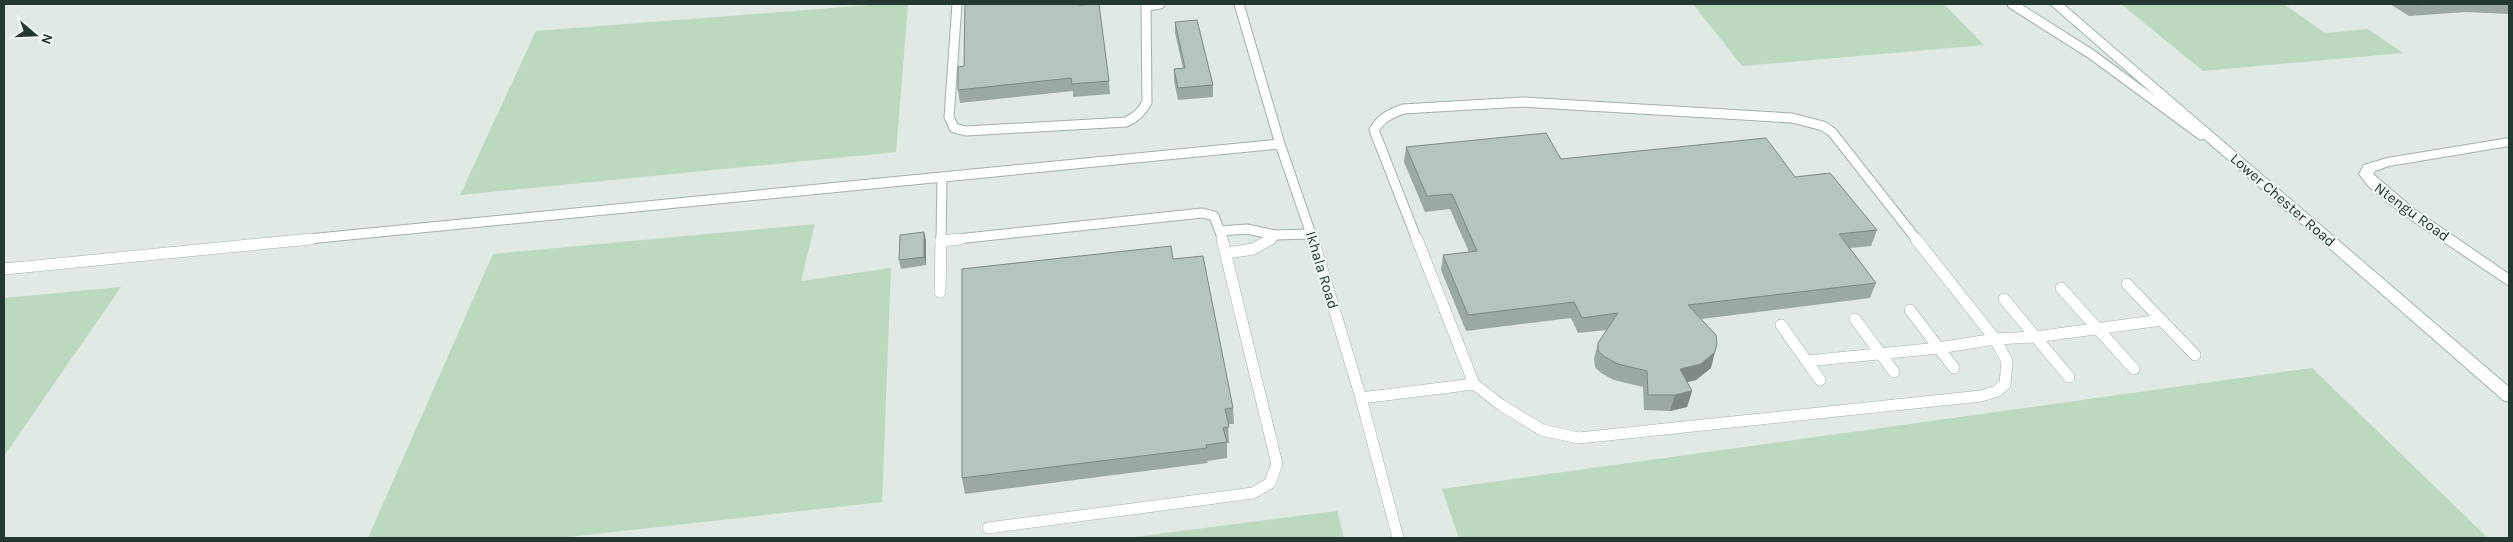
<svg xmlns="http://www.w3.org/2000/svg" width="2513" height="542" viewBox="0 0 2513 542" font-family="Karla,sans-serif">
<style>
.green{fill:#bad9bf}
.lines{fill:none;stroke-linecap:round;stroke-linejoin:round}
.lane-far1-casing{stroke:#a3b0aa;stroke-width:11}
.lane-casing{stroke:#a3b0aa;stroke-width:12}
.street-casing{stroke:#a3b0aa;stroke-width:2}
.secondary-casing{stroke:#a0b4ab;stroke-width:2}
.lane-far1{stroke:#fff;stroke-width:9}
.lane{stroke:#fff;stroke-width:11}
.street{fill:#fff;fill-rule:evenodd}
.secondary{fill:#fff;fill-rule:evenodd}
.wall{fill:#9ca9a3}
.shaded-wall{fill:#7f8984}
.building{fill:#b5c4bd;stroke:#7f8984}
.labels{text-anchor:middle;stroke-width:4;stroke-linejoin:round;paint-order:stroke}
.street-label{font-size:15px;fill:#223830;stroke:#f0f6f2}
</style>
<rect width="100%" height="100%" fill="#e0e9e4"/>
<g class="green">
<path d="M883 4H908L896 152 460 195 536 31Z"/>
<path d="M1693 4H1944L1984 45 1742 66Z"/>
<path d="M2121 4H2284L2325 33 2368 29 2403 53 2203 71Z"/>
<path d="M815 224 801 281 891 268 882 502 559 538H368L493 254Z"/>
<path d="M121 287 4 456V298Z"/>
<path d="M2312 368 2488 538H1459L1442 489Z"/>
<path d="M1337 511 1344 538H1127Z"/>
</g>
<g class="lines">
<defs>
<g id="lane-far1">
<path d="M957 4 949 117 954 128 966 131 1126 122C1136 117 1142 112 1147 102L1146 6 1160 4"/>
<path d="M1239 4 1280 144 1313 240"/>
<path d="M2012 4 2091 54 2201 135"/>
<path d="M1220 231 1247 229 1275 235 1311 234"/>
<path d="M298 240 1280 144"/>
<path d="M941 240 942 178"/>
<path d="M948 240 1202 213 1214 216 1223 240"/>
<path d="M1270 240 1275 235"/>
<path d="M1417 240 1374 130C1381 118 1390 114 1403 109L1522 102 1792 118 1823 126 1832 132 1917 240"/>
</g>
<g id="lane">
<path d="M1313 239 1361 398 1398 538"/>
<path d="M1417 239 1474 384 1501 405 1542 430 1579 438 1981 396 1997 391 2005 384 2007 361 1995 339 1916 239"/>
<path d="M941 241 960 239"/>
<path d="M1227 253 1253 249 1271 239"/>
<path d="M4 269 311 239"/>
<path d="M2127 284 2195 355"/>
<path d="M2061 288 2134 369"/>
<path d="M940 292 941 239"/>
<path d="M2004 299 2069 377"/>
<path d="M1910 310 1954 368"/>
<path d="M1855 319 1894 372"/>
<path d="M1781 325 1820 380"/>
<path d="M1807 361 1939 348 1995 339 2035 337 2162 320"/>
<path d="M1361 398 1474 384"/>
<path d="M988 528 1253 493 1270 483 1277 464 1222 239"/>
</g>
<path id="street" d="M2509 138V146L2389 166 2375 171 2373 174 2414 209 2509 274V286L2404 215 2369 187 2359 174 2364 165 2387 158Z"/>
<path id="secondary" d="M2050 4H2063L2509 387V402L2503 400Z"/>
</defs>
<use href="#lane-far1" class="lane-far1-casing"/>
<use href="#lane" class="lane-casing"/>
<use href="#street" class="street-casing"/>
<use href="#secondary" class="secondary-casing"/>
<use href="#lane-far1" class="lane-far1"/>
<use href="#lane" class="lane"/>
<use href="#street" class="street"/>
<use href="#secondary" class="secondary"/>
</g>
<g class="wall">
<path d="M2390 4H2509V14L2466 12 2409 16Z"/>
<path d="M1175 22 1213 85V97L1178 100 1174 81V69L1183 68 1175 33Z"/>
<path d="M964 66 1109 81 1110 94 1073 97V91L960 103 958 90Z"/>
<path d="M1406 147 1795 177 1877 230 1871 246 1850 248 1876 283 1870 298 1701 319 1711 368 1696 380 1687 382 1692 391 1687 407 1670 411 1644 410 1643 387 1614 380 1601 373 1595 367 1594 359 1598 343 1607 330 1578 333 1571 318 1466 331 1441 270 1443 255 1469 252 1450 209 1425 212 1404 162Z"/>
<path d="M926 240V265L901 269 899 260Z"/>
<path d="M1173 259 1233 408 1234 424H1228L1229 443H1227V458L1207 461 1208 463 965 494 962 478Z"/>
</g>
<g class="shaded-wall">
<path d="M924 232 926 240V265L924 257Z"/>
<path d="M1715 352 1711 368 1696 380 1676 385 1680 369Z"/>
<path d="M1692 391 1687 407 1670 411 1675 395Z"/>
</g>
<g class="building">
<path d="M965 4H1077L1078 5 1099 4 1109 81 1072 84 1071 78 958 90V67L964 66Z"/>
<path d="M2413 4H2438L2416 5Z"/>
<path d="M1197 20 1213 85 1178 88 1174 69 1185 68 1175 22Z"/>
<path d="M1546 133 1561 159 1766 138 1795 177 1830 173 1877 230 1839 234 1876 283 1688 305 1716 335 1717 343 1715 352 1701 364 1680 369 1692 391 1675 395H1648L1647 371 1618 364 1605 357 1598 351V343L1618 313 1582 318 1574 302 1468 315 1443 255 1477 251 1452 194 1427 196 1406 147Z"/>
<path d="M924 232V257L899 260 900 235Z"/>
<path d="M1171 246 1173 259 1203 256 1233 408 1225 409 1229 427 1223 428 1227 442 1206 445 1207 448 962 478V269Z"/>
</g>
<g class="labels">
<g class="street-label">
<text transform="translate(2283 200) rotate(41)" y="5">Lower Chester Road</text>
<text transform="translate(2412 212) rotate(36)" y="5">Ntengu Road</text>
<text transform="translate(1322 270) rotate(73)" y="5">Ikhala Road</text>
</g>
</g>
<rect width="2513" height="542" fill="none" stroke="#223830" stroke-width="10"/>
<g transform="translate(35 35) rotate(109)" stroke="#f0f6f2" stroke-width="4" paint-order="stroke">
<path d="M0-4L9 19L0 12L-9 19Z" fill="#223830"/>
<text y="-8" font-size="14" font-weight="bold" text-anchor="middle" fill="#223830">N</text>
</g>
</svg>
